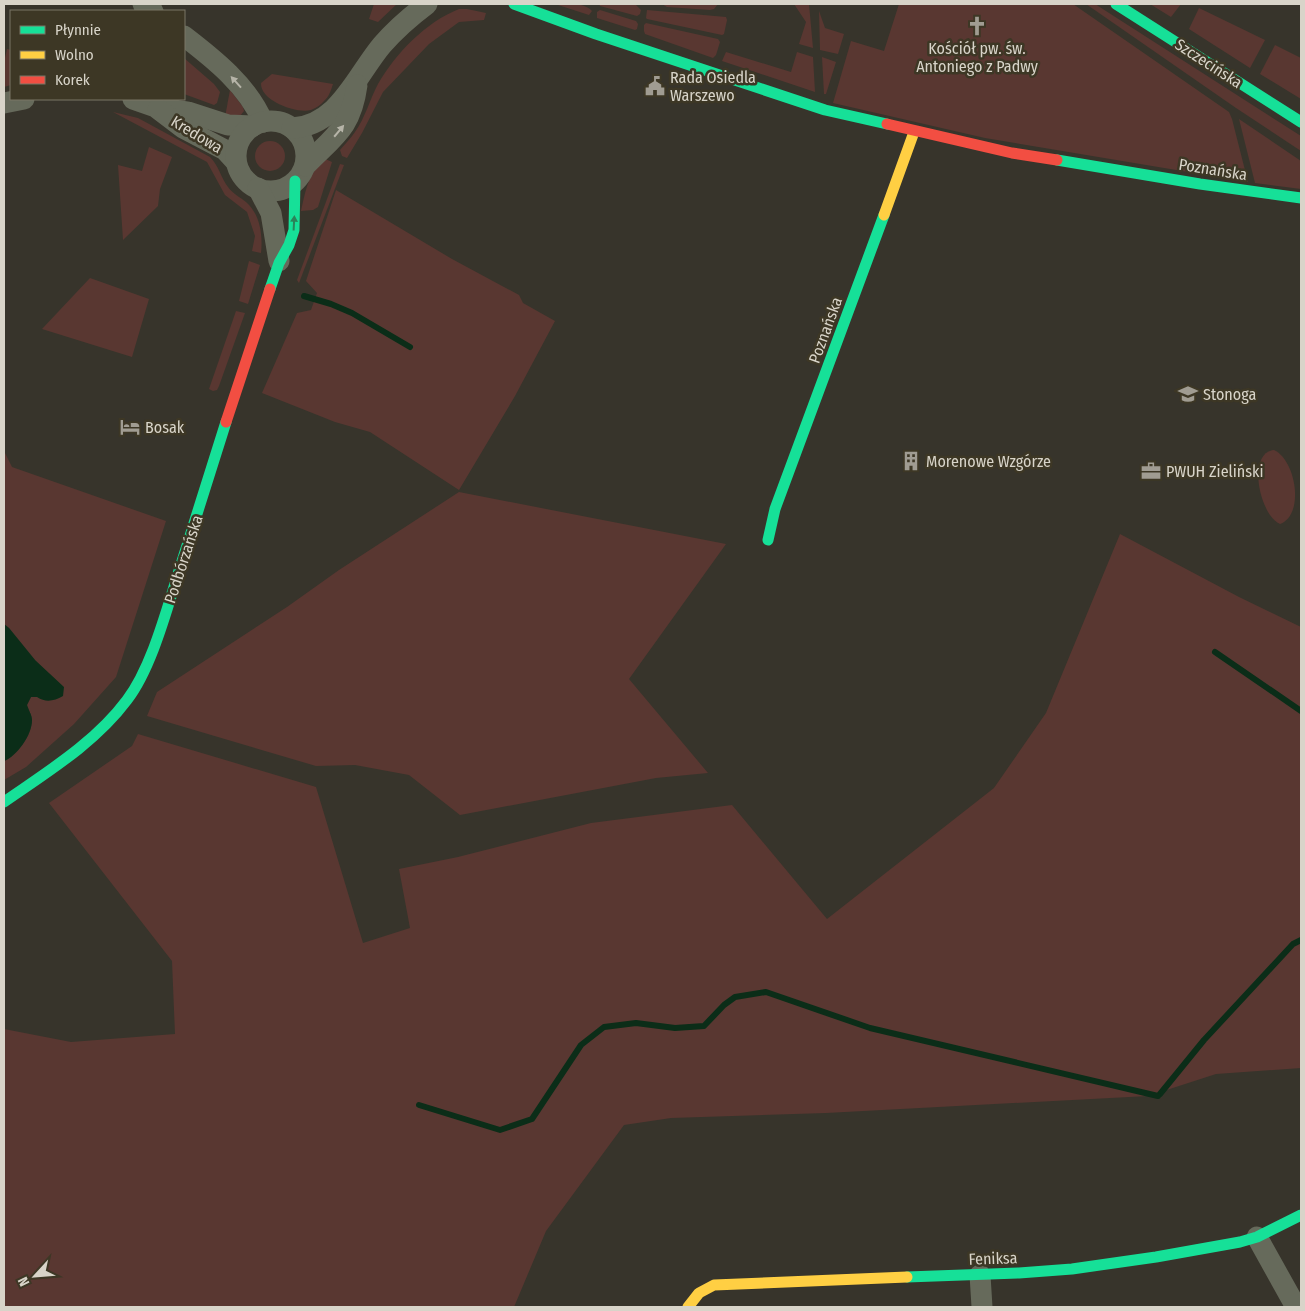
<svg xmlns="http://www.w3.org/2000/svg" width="1305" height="1311" viewBox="0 0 1305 1311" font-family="'Fira Sans Condensed',sans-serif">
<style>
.green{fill:#593731}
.water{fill:#0b2d18}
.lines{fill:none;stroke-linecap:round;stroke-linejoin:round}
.stream{stroke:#0b2d18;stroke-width:6}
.street{stroke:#666a5b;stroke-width:21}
.fast{stroke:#16e098;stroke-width:11}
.slow{stroke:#ffcf43;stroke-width:11}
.jam{stroke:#f24e42;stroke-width:11}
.oneway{fill:#b6b4a8}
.oneway2{fill:#2b8359}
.labels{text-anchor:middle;stroke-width:5;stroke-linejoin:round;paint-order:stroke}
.poi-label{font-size:16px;fill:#d8d4c9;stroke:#3d3725;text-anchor:start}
.street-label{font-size:16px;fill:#d8d4c9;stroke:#3d3725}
</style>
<rect width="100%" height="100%" fill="#37342b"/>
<g class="green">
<path d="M374 4H397L378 22 369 19Z"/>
<path d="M555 4C567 4 584 2 592 11L589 15Z"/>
<path d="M599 4H635L641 10 640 14 637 16 600 6Z"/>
<path d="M662 4H718L714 9 710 10 667 7Z"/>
<path d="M794 4H809L813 48 799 44 806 22Z"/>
<path d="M899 4H1073L1229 112 1232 119 1248 182 985 138 833 103 851 41 884 51Z"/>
<path d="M1086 4H1095L1301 136V151L1236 108Z"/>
<path d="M1150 4H1181L1171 17Z"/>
<path d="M1199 8 1265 40 1250 68 1189 29Z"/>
<path d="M459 9H467L486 13 484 20 459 22 429 44 383 92 362 133 347 158 342 156 340 150C345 144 351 138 355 132 365 118 370 99 378 84 396 53 426 22 459 9Z"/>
<path d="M600 10 636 21 638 24 637 29 635 30 597 18V12Z"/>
<path d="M647 10 726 17 727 20 724 34 722 35 647 19 646 18Z"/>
<path d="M819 11 825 28 844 34 838 54 820 50Z"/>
<path d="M646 23 718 39 720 42 716 55 713 58 645 34 644 31V25Z"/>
<path d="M1275 45 1301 58V99L1260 74Z"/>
<path d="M7 49 11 50V85L4 87V62Z"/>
<path d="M726 52 791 72 797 52 813 57 815 92 722 61Z"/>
<path d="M822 57 836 62 826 94H824Z"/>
<path d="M184 58 214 84 220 92 217 103 214 105 184 94Z"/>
<path d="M272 74 333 84C331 90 329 97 324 101 321 105 316 108 311 110 297 114 260 101 261 83Z"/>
<path d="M230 90 243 107 244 111 240 116 225 117Z"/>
<path d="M113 112 138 118 210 157C219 166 221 178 228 187 233 194 240 197 246 202 260 214 263 235 261 253L252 251 255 236 247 212 225 195 207 162Z"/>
<path d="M1239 119 1301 161V189L1255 183Z"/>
<circle cx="270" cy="156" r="15"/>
<path d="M149 147 172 157 160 189 158 206 123 240 118 165 142 171Z"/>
<path d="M323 158 332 162 318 207 313 210 301 211C306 188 308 177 323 158Z"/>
<path d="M340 164 344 165 299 283 297 280Z"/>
<path d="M336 190 452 259 519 295 523 303 555 321 515 396 459 490 370 432 335 422 262 393 297 313 311 310 317 293 306 281Z"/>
<path d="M249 261 260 265 248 304 239 301Z"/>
<path d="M90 278 149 299 132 357 42 329Z"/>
<path d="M236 311 245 313 219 386 217 390 213 391 209 389Z"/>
<path d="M1274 450C1296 460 1305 515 1280 524 1260 516 1246 453 1274 450Z"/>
<path d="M4 451 12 467 166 521 116 677 74 724 26 767 4 780V761C17 756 32 735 32 720 32 715 28 709 27 705L31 697H37L35 660 9 628 4 624Z"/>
<path d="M459 492 726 544 629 679 708 773 656 778 460 815 409 775 355 765 316 766 147 716 157 692 287 607 339 570Z"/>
<path d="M1120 534 1239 597 1301 627V1068L1216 1074 1148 1096 826 1113 671 1118 624 1125 546 1231 514 1307H4V1029L71 1042 175 1034 172 961 49 803 132 746 138 734 316 787 363 943 410 928 399 869 458 857 591 823 732 805 827 919 994 788 1046 713Z"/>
</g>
<path class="water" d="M4 624 9 628 35 660 64 687 63 696C54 701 46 703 37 697H31L27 705C28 709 32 715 32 720 32 735 17 756 4 761Z"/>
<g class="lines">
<g class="stream">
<path d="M304 296 331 304 352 313 410 347"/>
<path d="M1215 652 1301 711"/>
<path d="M1160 1094 1204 1040 1293 944 1301 940"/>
<path d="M419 1105 500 1130 532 1119 581 1045 604 1027 636 1023 675 1028 704 1026 724 1005 735 997 766 992 870 1028 1158 1096"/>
</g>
<g class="street">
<path d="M143 4 153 11"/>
<path d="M184 36C214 59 248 86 263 122"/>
<path d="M133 99 156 107 188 112 228 125 253 126"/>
<path d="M4 103 24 99"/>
<path d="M158 109 183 128 225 150 236 162"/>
<circle cx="271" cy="156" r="35"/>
<path d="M292 128C338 126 356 76 382 45 395 30 411 16 427 4"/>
<path d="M305 166C334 136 351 129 357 85"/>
<path d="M258 188 271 213 279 261"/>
<path d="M1257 1237 1296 1307"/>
<path d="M980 1275 982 1307"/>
</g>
<g class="fast">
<path d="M514 4 596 34 825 110 887 124"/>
<path d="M1116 4 1301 122"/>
<path d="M1057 160 1200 184 1301 198"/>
<path d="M270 289 279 263 289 245 294 230 295 181"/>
<path d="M768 540 775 509 884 215"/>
<path d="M4 802C47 772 95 743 127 700 151 669 166 612 178 574 194 523 210 472 226 422"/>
<path d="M907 1277 1019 1273 1072 1269 1156 1257 1240 1242 1257 1237 1301 1215"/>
</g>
<g class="slow">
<path d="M884 215 914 132"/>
<path d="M688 1307 699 1293 714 1285 907 1277"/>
</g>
<g class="jam">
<path d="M887 124 1012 153 1057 160"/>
<path d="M226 422 270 289"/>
</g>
</g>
<defs><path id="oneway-solid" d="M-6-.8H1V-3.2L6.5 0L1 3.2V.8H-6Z" transform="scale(1.25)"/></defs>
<g class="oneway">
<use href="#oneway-solid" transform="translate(236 82) rotate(-132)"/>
<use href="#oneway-solid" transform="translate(339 131) rotate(-50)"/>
</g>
<use class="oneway2" href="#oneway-solid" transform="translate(294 223) rotate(-87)"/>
<defs>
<symbol id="church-bare" viewBox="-9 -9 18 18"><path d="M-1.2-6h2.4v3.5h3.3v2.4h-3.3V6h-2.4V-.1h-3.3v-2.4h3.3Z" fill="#a09c92" stroke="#3d3725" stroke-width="2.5" paint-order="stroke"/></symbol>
<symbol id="civic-bare" viewBox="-9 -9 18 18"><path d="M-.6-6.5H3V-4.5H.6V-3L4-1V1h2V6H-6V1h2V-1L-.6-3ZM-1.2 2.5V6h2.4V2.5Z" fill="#a09c92" stroke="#3d3725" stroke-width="2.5" paint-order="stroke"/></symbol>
<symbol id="school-bare" viewBox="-9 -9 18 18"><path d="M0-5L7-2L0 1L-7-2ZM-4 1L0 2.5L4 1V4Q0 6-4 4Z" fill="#a09c92" stroke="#3d3725" stroke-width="2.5" paint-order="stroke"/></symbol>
<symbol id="hotel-bare" viewBox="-9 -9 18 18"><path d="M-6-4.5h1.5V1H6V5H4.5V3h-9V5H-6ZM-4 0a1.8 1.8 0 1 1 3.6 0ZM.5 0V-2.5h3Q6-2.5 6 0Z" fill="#a09c92" stroke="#3d3725" stroke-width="2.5" paint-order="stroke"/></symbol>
<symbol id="building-bare" viewBox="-9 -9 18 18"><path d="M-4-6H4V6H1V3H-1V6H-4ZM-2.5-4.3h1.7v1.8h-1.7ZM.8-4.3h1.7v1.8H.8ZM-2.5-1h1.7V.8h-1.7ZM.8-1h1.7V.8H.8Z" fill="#a09c92" stroke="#3d3725" stroke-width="2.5" paint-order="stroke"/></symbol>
<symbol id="office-bare" viewBox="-9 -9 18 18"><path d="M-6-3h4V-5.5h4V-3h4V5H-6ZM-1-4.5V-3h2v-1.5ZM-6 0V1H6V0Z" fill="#a09c92" stroke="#3d3725" stroke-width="2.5" paint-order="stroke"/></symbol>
</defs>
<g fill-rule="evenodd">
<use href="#church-bare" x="963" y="12" width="28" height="28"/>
<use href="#civic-bare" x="641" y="72" width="28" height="28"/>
<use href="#school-bare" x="1174" y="380" width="28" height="28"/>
<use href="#hotel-bare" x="116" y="413" width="28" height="28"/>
<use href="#building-bare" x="897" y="447" width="28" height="28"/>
<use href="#office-bare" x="1137" y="457" width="28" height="28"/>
</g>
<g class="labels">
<g class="poi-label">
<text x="977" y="54" text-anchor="middle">Kościół pw. św.<tspan x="977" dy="18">Antoniego z Padwy</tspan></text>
<text x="670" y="83">Rada Osiedla<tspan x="670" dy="18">Warszewo</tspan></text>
<text x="1203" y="400">Stonoga</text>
<text x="145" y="433">Bosak</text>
<text x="926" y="467">Morenowe Wzgórze</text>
<text x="1166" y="477">PWUH Zieliński</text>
</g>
<g class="street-label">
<text transform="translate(1209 63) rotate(33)" y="6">Szczecińska</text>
<text transform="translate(197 134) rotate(31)" y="6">Kredowa</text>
<text transform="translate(1213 169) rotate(9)" y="6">Poznańska</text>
<text transform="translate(825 330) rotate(-70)" y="6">Poznańska</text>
<text transform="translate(183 559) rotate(-72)" y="6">Podbórzańska</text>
<text transform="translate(993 1258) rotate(-2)" y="6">Feniksa</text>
</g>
</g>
<rect width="1305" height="1311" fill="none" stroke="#d8d4c9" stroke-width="10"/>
<rect x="10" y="10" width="175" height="90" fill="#3d3725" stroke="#7b7667"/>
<rect x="20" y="26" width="25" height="8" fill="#16e098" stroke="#7b7667"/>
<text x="55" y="35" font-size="15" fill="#d8d4c9">Płynnie</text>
<rect x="20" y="51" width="25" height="8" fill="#ffcf43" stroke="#7b7667"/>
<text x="55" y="60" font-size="15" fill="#d8d4c9">Wolno</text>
<rect x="20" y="76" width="25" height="8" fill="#f24e42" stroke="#7b7667"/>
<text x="55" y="85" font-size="15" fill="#d8d4c9">Korek</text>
<g transform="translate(35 1276) rotate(244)" stroke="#3d3725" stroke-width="4" paint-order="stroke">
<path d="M0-4L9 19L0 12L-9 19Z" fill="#d8d4c9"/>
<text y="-8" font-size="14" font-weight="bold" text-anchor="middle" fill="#d8d4c9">N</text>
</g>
</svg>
